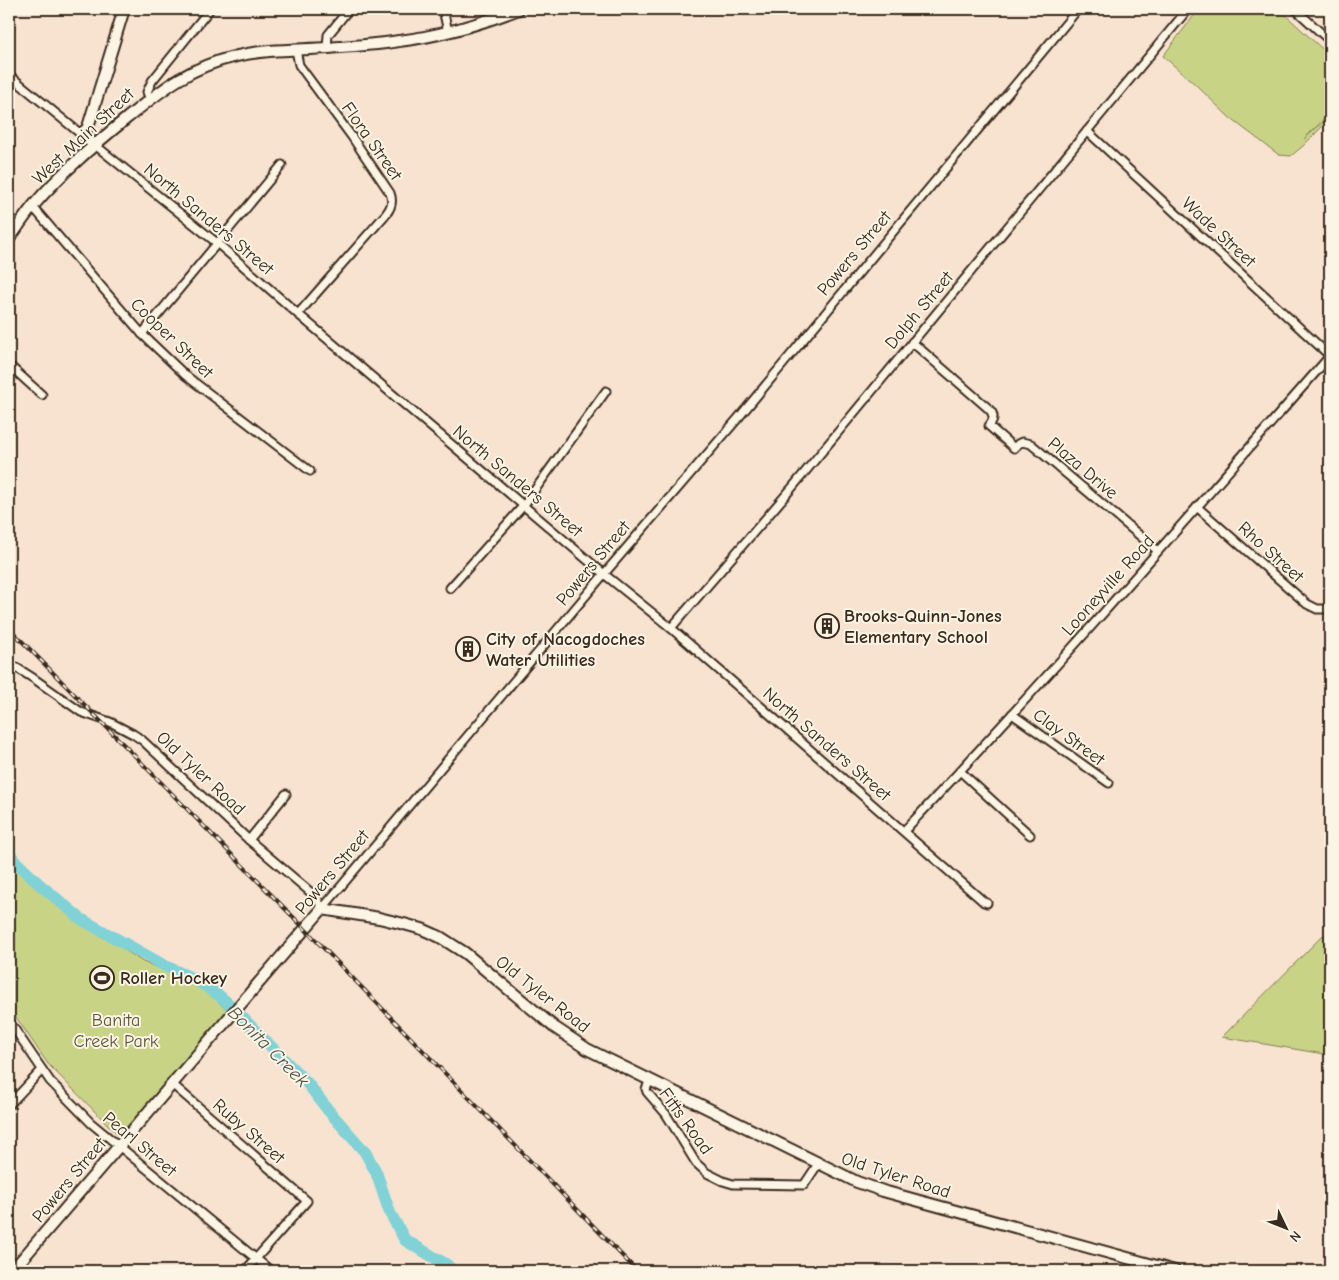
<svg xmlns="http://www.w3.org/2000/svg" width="1339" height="1280" viewBox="0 0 1339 1280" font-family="'Comic Neue',sans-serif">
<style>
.green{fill:#c8d386;stroke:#827e52}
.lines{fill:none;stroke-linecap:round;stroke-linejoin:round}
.river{stroke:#80d2d7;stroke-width:12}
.street-casing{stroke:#3b2a1e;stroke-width:11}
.secondary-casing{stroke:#3b2a1e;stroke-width:14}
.primary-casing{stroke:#3b2a1e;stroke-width:14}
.street{stroke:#fcf5e5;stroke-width:7}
.secondary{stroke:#fcf5e5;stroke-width:10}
.primary{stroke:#fcf5e5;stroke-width:10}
.rail-casing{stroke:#3b2a1e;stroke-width:4}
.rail{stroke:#fcf5e5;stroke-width:2;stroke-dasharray:5.5;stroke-linecap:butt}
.labels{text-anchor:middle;stroke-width:4;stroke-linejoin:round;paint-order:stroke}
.street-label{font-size:18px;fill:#3b2a1e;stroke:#fcf5e5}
.poi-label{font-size:18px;font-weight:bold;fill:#3b2a1e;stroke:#fcf5e5;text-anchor:start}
.park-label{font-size:18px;fill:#5e5438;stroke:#fcf5e5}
.water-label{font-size:19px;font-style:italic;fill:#4c544c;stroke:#fcf5e5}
</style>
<rect width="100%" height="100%" fill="#f8e3d1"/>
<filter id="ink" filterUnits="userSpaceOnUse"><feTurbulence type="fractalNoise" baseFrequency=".02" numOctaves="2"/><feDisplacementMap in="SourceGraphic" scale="10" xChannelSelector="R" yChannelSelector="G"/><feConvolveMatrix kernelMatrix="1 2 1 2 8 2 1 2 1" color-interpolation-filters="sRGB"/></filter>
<g filter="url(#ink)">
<g class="green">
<path d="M1199 9H1279L1330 56V113L1304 139 1330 116V119L1303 146 1291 156 1279 155 1230 118 1196 85 1163 56Z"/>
<path d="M9 858 14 865 81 922 106 935 125 950 143 962 192 981 209 993 228 1011 120 1137 48 1064 9 1007Z"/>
<path d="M1330 933V1055L1222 1037 1322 936Z"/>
</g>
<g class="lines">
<path class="river" d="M9 853 16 862 38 883 81 919 165 966 194 979 216 993 229 1004 308 1084 328 1110 365 1152 376 1172 390 1213 405 1240 447 1265 453 1271"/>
<defs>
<g id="street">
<path d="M443 9 448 32"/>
<path d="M1295 9 1330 41"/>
<path d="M327 48 328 35 349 9"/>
<path d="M296 50 299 65 352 137 390 193C393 201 392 207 386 214L298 314"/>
<path d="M9 75 82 135"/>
<path d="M150 100 147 92 152 81 210 9"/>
<path d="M1087 131 1330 356"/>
<path d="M95 145 217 243 298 314 604 574 671 628 984 902 987 903"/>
<path d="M33 207 142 334 185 375 310 471"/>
<path d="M142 334 282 165"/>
<path d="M912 342 989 409C995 415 994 420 989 426L1014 448 1018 444 1022 442 1031 444 1158 551"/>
<path d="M9 365 42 395"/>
<path d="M1197 507 1307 604 1317 609H1330"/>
<path d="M450 588 524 505 606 391"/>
<path d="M671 628 791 489 1188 9"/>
<path d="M9 663 33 678 81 712 110 722 133 734 142 740 249 840 315 896 318 900 322 909 604 574 740 416 1078 9"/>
<path d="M1012 714 1109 783"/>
<path d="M960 771 1030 835"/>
<path d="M904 831C1050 676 1190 515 1330 356"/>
<path d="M249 840 286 794"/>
<path d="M9 1021 50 1081 91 1123 271 1271"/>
<path d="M650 1080 646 1089 647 1092 666 1114 696 1163 707 1173 723 1181 733 1184 804 1185 818 1164"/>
<path d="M172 1084 307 1201 245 1271"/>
<path d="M9 1105 42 1070"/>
</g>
<g id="secondary">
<path d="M95 145 82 135 88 127 124 9"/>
<path d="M12 1271 322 909 379 918 404 924 422 929 440 937 465 953 554 1027 587 1049 857 1182 883 1191 1175 1271"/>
</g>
<path id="primary" d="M9 239C17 228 25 216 33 206 61 173 94 145 127 118 164 88 189 67 237 56 266 49 298 50 328 48 351 46 375 45 399 41 440 36 480 24 519 9"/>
</defs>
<use href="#street" class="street-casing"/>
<use href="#secondary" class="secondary-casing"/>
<use href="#primary" class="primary-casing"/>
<use href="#street" class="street"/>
<use href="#secondary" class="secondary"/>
<use href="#primary" class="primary"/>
<defs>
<path id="rail" d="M9 628 305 929 637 1271"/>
</defs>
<use href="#rail" class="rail-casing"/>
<use href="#rail" class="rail"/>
</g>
</g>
<defs>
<symbol id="building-ring" viewBox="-11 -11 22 22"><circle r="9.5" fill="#fcf5e5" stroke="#3b2a1e" stroke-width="1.5"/><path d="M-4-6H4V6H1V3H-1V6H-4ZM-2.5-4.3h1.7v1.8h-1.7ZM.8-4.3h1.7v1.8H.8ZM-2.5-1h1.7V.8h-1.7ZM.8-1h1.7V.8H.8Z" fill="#3b2a1e"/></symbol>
<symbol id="stadium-ring" viewBox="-11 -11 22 22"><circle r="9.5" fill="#fcf5e5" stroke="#3b2a1e" stroke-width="1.5"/><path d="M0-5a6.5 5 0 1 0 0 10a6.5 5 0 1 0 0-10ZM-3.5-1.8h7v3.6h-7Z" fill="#3b2a1e"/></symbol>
</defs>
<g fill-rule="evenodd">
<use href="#building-ring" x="813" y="612" width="28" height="28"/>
<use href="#building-ring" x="454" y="635" width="28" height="28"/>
<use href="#stadium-ring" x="88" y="964" width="28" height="28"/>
</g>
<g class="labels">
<g class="street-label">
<text transform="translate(83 136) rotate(-43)" y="6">West Main Street</text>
<text transform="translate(372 141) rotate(55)" y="6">Flora Street</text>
<text transform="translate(209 219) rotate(40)" y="6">North Sanders Street</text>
<text transform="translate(1219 232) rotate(43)" y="6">Wade Street</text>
<text transform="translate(854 253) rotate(-50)" y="6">Powers Street</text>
<text transform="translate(919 310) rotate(-50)" y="6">Dolph Street</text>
<text transform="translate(172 338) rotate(44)" y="6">Cooper Street</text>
<text transform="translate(1083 468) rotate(40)" y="6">Plaza Drive</text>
<text transform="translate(518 481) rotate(40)" y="6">North Sanders Street</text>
<text transform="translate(1271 552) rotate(42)" y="6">Rho Street</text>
<text transform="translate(593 563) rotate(-50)" y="6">Powers Street</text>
<text transform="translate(1108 585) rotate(-48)" y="6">Looneyville Road</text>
<text transform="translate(1069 737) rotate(36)" y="6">Clay Street</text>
<text transform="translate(827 744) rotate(41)" y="6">North Sanders Street</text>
<text transform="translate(201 773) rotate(43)" y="6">Old Tyler Road</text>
<text transform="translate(332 872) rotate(-50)" y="6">Powers Street</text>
<text transform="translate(543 994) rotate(38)" y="6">Old Tyler Road</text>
<text transform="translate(686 1121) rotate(54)" y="6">Fitts Road</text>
<text transform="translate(249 1131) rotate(41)" y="6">Ruby Street</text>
<text transform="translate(140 1144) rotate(40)" y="6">Pearl Street</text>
<text transform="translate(896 1175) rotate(18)" y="6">Old Tyler Road</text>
<text transform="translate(69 1180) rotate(-50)" y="6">Powers Street</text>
</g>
<g class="poi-label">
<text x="844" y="622">Brooks-Quinn-Jones<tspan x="844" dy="21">Elementary School</tspan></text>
<text x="486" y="645">City of Nacogdoches<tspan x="486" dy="21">Water Utilities</tspan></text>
<text x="120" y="984">Roller Hockey</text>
</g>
<g class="park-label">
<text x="116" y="1026">Banita<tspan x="116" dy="21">Creek Park</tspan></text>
</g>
<g class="water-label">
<text transform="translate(269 1046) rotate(45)" y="7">Bonita Creek</text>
</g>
</g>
<rect width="1339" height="1280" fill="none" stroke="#fcf5e5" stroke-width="30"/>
<rect x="15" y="15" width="1309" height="1250" fill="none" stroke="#3b2a1e" stroke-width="2" filter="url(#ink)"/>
<g transform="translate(1286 1228) rotate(133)" stroke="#fcf5e5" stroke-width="4" paint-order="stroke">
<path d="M0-4L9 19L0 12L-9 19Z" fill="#3b2a1e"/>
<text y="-8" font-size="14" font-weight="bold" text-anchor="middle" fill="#3b2a1e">N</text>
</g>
</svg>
